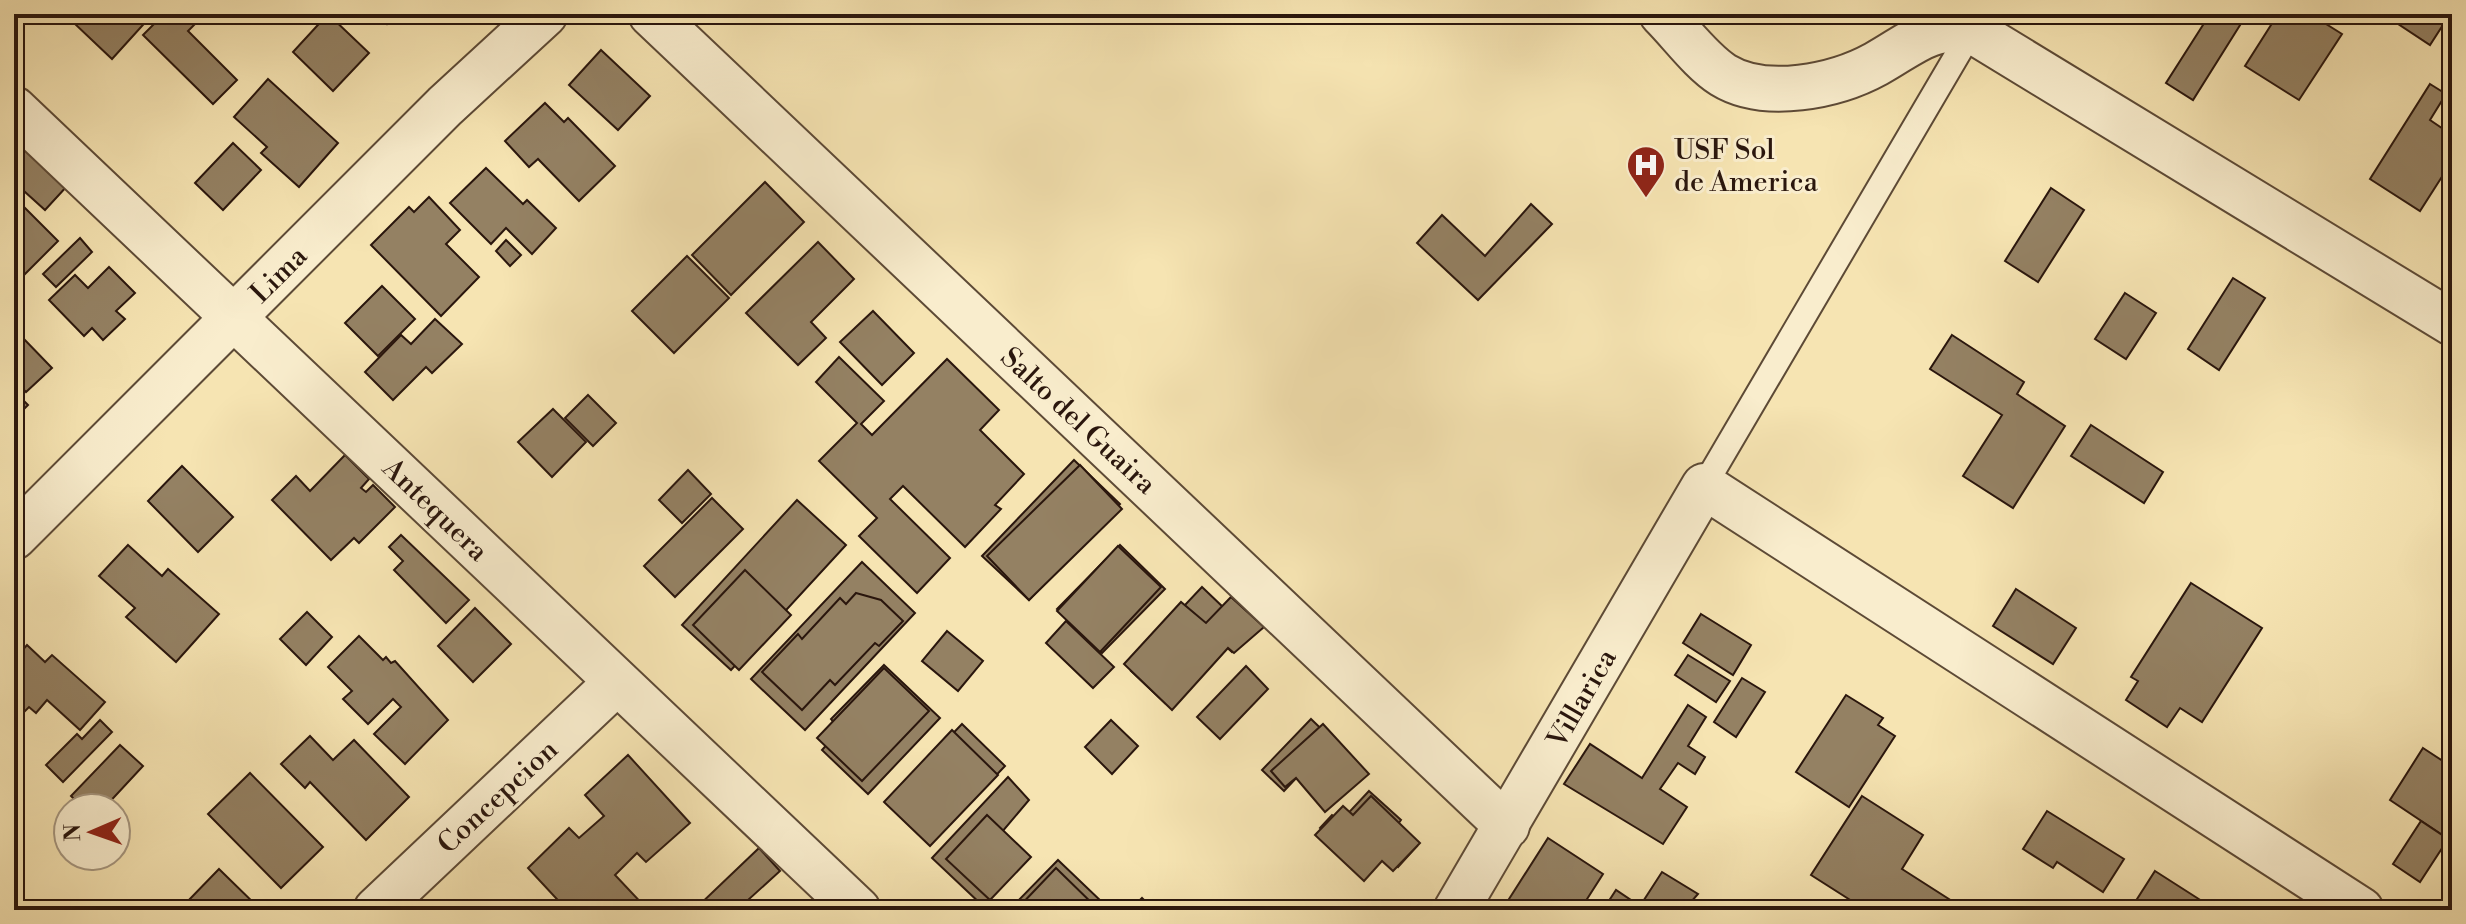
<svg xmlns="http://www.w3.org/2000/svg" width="2466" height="924" viewBox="0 0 2466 924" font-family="'Libre Bodoni',serif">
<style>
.building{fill:#948163;stroke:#2a160d;stroke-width:2}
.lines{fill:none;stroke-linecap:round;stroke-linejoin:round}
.lane-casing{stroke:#5d4a36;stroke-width:28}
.street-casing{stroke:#5d4a36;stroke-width:48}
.lane{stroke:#f9edcd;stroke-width:24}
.street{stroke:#f9edcd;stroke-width:44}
.labels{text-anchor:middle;stroke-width:6;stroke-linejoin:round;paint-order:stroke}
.poi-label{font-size:28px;fill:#2a160d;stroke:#f9edcd;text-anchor:start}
.street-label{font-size:28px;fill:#2a160d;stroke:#f9edcd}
</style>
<rect width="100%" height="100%" fill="#f6e4b2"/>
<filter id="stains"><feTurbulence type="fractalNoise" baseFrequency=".0025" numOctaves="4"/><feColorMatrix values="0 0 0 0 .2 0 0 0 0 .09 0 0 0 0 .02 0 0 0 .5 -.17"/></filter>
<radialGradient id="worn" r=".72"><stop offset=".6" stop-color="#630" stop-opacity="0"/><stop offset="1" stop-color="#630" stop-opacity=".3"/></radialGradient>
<g class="building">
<path d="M84 14H149L151 16 112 59 75 24Z"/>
<path d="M164 14H205L188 31 237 80 213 104 143 35Z"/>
<path d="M328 14 369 53 333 91 293 52Z"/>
<path d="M377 14H397L387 24Z"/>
<path d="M2210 14H2247L2193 100 2166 83Z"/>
<path d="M2278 14H2310L2342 34 2299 100 2245 66Z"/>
<path d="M2383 14H2450L2430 45Z"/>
<path d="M601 50 650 96 618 130 569 85Z"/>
<path d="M268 79 338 143 299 187 261 153 267 147 234 117Z"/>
<path d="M2430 84 2446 94 2430 120 2452 135V161L2420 211 2370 179Z"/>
<path d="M545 103 564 122 568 118 615 166 579 201 538 159 529 167 505 141Z"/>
<path d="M18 139 68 185 45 210 14 182V144Z"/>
<path d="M233 143 261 170 223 210 195 183Z"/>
<path d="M486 168 523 204 527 200 556 228 532 254 506 228 491 244 450 203Z"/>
<path d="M765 182 804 222 731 295 692 255Z"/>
<path d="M2051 188 2084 210 2038 282 2005 261Z"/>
<path d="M14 197 58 241 24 275 14 265Z"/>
<path d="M429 197 460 230 446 244 479 277 441 316 371 245 409 207 414 212Z"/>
<path d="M1531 204 1552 224 1478 300 1417 243 1442 215 1485 256Z"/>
<path d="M80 238 92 252 56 287 43 274Z"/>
<path d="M506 240 521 255 510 266 496 251Z"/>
<path d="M818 242 854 279 811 322 826 338 798 365 746 313Z"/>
<path d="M687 256 729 298 674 353 632 311Z"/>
<path d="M109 267 135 293 116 311 125 319 103 340 92 328 84 336 49 300 75 275 88 288Z"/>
<path d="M2233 278 2265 298 2219 370 2188 349Z"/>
<path d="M382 286 415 319 378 356 345 323Z"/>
<path d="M2125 293 2156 313 2126 359 2095 339Z"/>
<path d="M873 311 914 353 882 385 840 342Z"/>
<path d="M435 319 462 344 432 373 426 367 393 400 365 372 401 335 411 344Z"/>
<path d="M1952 335 2024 382 2017 394 2065 426 2013 508 1963 476 2002 415 1930 369Z"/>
<path d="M22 337 52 368 26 392 14 380V344Z"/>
<path d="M839 357 884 401 861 424 872 435 947 359 999 410 980 430 1024 474 995 505 1001 509 965 547 903 486 890 499 950 558 917 593 859 536 877 518 819 461 857 423 816 382Z"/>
<path d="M14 391 28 405 14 419Z"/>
<path d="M588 395 616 423 593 446 565 418Z"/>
<path d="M553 409 586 442 552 477 518 442Z"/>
<path d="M2091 425 2163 472 2144 503 2071 456Z"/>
<path d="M345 455 369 479 361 488 366 492 373 485 395 507 359 543 354 538 331 560 272 500 296 476 310 491Z"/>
<path d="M1074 460 1120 504 1029 600 982 556Z"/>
<path d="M1080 465 1122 509 1029 600 987 556Z"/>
<path d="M182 466 233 517 198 552 148 501Z"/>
<path d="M688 470 711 494 682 523 659 500Z"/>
<path d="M712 498 743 529 675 597 644 566Z"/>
<path d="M797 500 846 545 731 670 682 625Z"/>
<path d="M401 535 469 600 446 623 394 570 403 561 389 547Z"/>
<path d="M128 545 162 576 168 569 219 614 176 662 126 617 135 608 99 576Z"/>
<path d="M1120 545 1165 589 1102 653 1057 609Z"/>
<path d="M1118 546 1161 587 1100 652 1057 611Z"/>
<path d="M862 562 915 613 805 730 751 679Z"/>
<path d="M745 570 791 615 739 670 693 625Z"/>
<path d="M2191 583 2262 628 2202 722 2180 708 2167 727 2126 700 2138 681 2131 677Z"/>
<path d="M1202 587 1224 608 1233 599 1259 624 1232 652 1222 643 1165 703 1131 671 1188 611 1184 606Z"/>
<path d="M2016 589 2076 628 2053 664 1993 626Z"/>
<path d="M856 593 881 600 903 621 879 646 875 643 835 685 830 680 802 710 762 672 798 634 802 639 840 598 846 604Z"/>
<path d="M1231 597 1264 627 1234 653 1228 648 1172 710 1124 664 1181 602 1206 623Z"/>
<path d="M475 608 511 644 473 682 438 646Z"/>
<path d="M307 612 332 637 306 665 280 639Z"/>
<path d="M1701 614 1751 645 1733 675 1683 643Z"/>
<path d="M1066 621 1114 667 1093 688 1046 643Z"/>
<path d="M947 631 983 661 958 691 922 661Z"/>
<path d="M359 636 383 660 386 657 391 663 395 661 448 720 405 764 374 734 401 707 393 699 368 724 343 699 352 691 328 667Z"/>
<path d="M27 645 45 662 52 655 105 702 80 730 47 700 36 713 29 707 14 722V660Z"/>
<path d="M1688 655 1730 681 1716 702 1675 675Z"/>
<path d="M884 665 940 718 868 794 822 750 840 730 831 719Z"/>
<path d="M1246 666 1268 689 1220 739 1197 717Z"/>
<path d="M884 668 929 711 862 781 817 738Z"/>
<path d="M1742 678 1765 692 1736 737 1714 722Z"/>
<path d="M1846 695 1883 718 1878 725 1895 736 1849 807 1796 772Z"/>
<path d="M1688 705 1706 717 1688 746 1705 757 1695 774 1678 763 1660 789 1687 807 1663 844 1564 784 1590 744 1642 778Z"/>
<path d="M1311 719 1363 769 1331 803 1300 774 1284 791 1262 770Z"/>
<path d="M100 720 112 732 63 782 46 765 77 734 82 739Z"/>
<path d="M1111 720 1138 746 1112 774 1085 747Z"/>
<path d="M962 724 1005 766 930 845 886 803Z"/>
<path d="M1323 724 1369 774 1325 812 1296 778 1285 787 1271 771Z"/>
<path d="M952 730 998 775 930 846 884 802Z"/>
<path d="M310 736 333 760 354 740 409 797 366 840 310 782 305 788 281 764Z"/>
<path d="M120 745 143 766 104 808H83L71 796Z"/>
<path d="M2423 748 2452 767V824L2444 836 2390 800Z"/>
<path d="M628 755 690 823 646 862 637 853 615 875 648 910H567L528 868 569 828 579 838 604 816 585 795Z"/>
<path d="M250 773 323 847 281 888 208 814Z"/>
<path d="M1008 777 1029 800 996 839 1022 865 983 906 932 858Z"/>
<path d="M1369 791 1401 820 1396 827 1417 846 1398 867 1373 846 1359 862 1320 828 1332 815 1341 821Z"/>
<path d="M1371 796 1420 843 1393 871 1382 861 1364 881 1315 835 1343 806 1353 815Z"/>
<path d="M1862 796 1923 835 1902 869 1966 910H1866L1811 875Z"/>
<path d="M2047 811 2124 859 2103 892 2057 862 2053 868 2023 849Z"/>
<path d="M987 815 1031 857 990 900 946 859Z"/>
<path d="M2421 821 2448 839 2420 882 2393 864Z"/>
<path d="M1548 838 1603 874 1580 910H1502Z"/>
<path d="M759 848 780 871 737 910H694Z"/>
<path d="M1058 860 1103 903 1096 910H1009Z"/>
<path d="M1056 868 1099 910H1016Z"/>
<path d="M219 869 259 908 257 910H189L184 905Z"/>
<path d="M2155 871 2205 903 2201 910H2130Z"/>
<path d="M1662 872 1698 894 1684 910H1603L1616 890 1640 906Z"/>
<path d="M1142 898 1154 910H1130Z"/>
</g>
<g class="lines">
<defs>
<path id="lane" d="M1704 486 1976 23"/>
<g id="street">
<path d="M651 14 1507 826"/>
<path d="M1662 14C1681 33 1701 61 1723 75 1765 101 1836 86 1876 64 1912 44 1928 25 1971 30L2452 323"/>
<path d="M14 109 858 910"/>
<path d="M14 537 445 106 545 14"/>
<path d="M376 910 617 682"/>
<path d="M1456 910 1704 486 2361 910"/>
</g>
</defs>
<use href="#lane" class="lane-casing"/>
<use href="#street" class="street-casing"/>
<use href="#lane" class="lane"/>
<use href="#street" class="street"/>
</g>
<defs>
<symbol id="hospital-pin" viewBox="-11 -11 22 30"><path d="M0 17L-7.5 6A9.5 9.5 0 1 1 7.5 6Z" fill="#8f2418" stroke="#f9edcd"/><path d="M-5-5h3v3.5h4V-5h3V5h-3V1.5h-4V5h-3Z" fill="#fff"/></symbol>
</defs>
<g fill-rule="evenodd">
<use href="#hospital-pin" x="1624" y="143" width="44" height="60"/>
</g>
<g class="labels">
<g class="poi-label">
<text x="1674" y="159">USF Sol<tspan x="1674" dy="32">de America</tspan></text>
</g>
<g class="street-label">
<text transform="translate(278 274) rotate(-45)" y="10">Lima</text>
<text transform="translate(1079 420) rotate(43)" y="10">Salto del Guaira</text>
<text transform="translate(436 509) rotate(44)" y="10">Antequera</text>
<text transform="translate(1581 698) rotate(-60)" y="10">Villarica</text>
<text transform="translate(497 796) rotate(-43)" y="10">Concepcion</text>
</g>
</g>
<rect width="2466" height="924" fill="none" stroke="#f6e4b2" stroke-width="48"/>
<rect x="16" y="16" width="2434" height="892" fill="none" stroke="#2a160d" stroke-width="4"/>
<rect x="24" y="24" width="2418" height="876" fill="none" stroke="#2a160d" stroke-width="2"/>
<g transform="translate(92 832) rotate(268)"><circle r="38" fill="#f9edcd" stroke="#a69780" stroke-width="2"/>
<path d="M0-6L14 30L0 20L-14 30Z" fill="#8f2418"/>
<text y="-12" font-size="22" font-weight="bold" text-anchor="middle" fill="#2a160d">N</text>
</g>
<rect width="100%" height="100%" filter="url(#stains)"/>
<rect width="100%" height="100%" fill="url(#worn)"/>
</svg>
